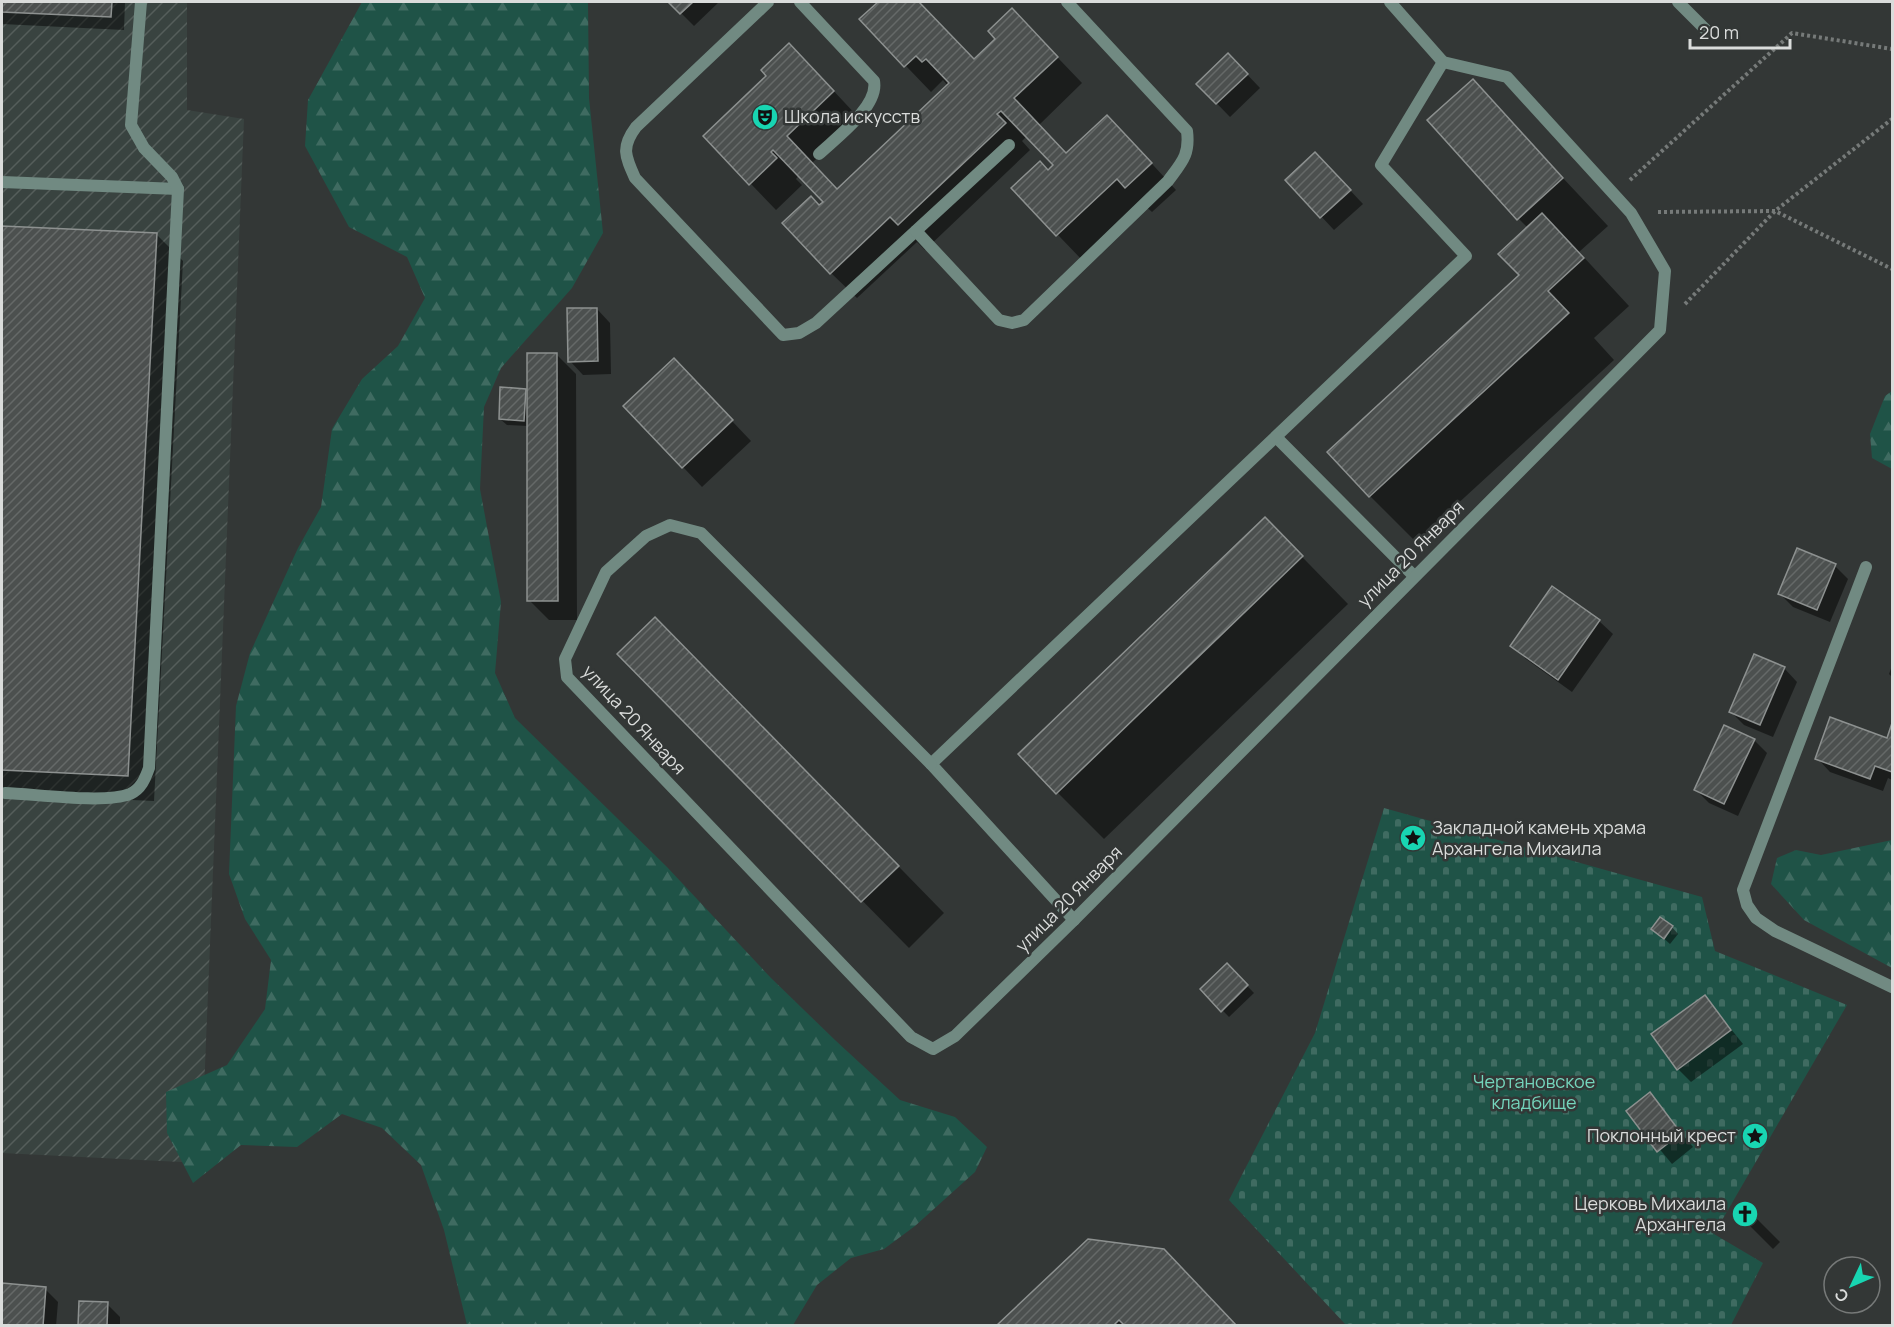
<svg xmlns="http://www.w3.org/2000/svg" width="1894" height="1327" viewBox="0 0 1894 1327" font-family="Manrope,sans-serif">
<style>
.industrial{fill:url(#industrial-furrows)}
.forest{fill:url(#forest-firs)}
.cemetery{fill:url(#cemetery-stones)}
.shadow{fill:#0007}
.building{fill:url(#building-hatch);stroke:#8d9190;stroke-width:1.5}
.lines{fill:none;stroke-linecap:round;stroke-linejoin:round}
.path{stroke:#767a79;stroke-width:4;stroke-dasharray:3 3;stroke-linecap:butt}
.service{stroke:#718a82;stroke-width:12}
.minor{stroke:#718a82;stroke-width:12}
.labels{text-anchor:middle;stroke-width:5;stroke-linejoin:round;paint-order:stroke}
.poi-label{font-size:18px;fill:#dadcdb;stroke:#333736;text-anchor:start}
.street-label{font-size:18px;fill:#dadcdb;stroke:#333736}
.park-label{font-size:18px;fill:#74d5bc;stroke:#333736}
</style>
<defs>
<pattern id="industrial-furrows" width="10" height="10" patternUnits="userSpaceOnUse" patternTransform="scale(1.5)"><rect width="10" height="10" fill="#394340"/><path d="M-1 1l2-2M0 10L10 0M9 11l2-2" fill="none" stroke="#555e5b"/></pattern>
<pattern id="forest-firs" width="22" height="20" patternUnits="userSpaceOnUse" patternTransform="scale(1.5)"><rect width="22" height="20" fill="#1f5347"/><path d="M5 1l3.5 6h-7zM16 11l3.5 6h-7z" fill="#3f6b61"/></pattern>
<pattern id="cemetery-stones" width="16" height="16" patternUnits="userSpaceOnUse" patternTransform="scale(1.5)"><rect width="16" height="16" fill="#1f5347"/><path d="M2 7V4a2 2 0 0 1 4 0v3zM10 15v-3a2 2 0 0 1 4 0v3z" fill="#3f6b61"/></pattern>
<pattern id="building-hatch" width="6" height="6" patternUnits="userSpaceOnUse" patternTransform="scale(1.5)"><rect width="6" height="6" fill="#4c504f"/><path d="M-1 1l2-2M0 6l6-6M5 7l2-2" fill="none" stroke="#656968"/></pattern>
</defs>
<rect width="100%" height="100%" fill="#333736"/>
<path class="industrial" d="M2 2H187V110L244 119 201 1163 2 1153Z"/>
<g class="forest">
<path d="M362 2H588L589 98 603 233 572 288 501 368 484 407 480 489 501 602 495 673 515 718 667 867 771 978 835 1040 900 1100 955 1117 987 1147 975 1172 915 1226 884 1249 851 1258 817 1285 793 1325H467L444 1230 421 1165 382 1128 342 1114 297 1147 241 1145 193 1183 167 1133 166 1092 227 1065 265 1009 271 960 245 919 229 874 236 706 250 653 298 548 321 507 332 429 362 379 398 346 425 298 407 257 349 227 305 146 308 100Z"/>
<path d="M1892 391V469L1872 458 1870 434 1885 396Z"/>
<path d="M1892 840V968L1804 920 1771 884 1777 858 1796 850 1821 855Z"/>
</g>
<path class="cemetery" d="M1384 808 1702 897 1715 951 1847 1005 1714 1234 1763 1263 1731 1325H1346L1229 1200 1315 1033Z"/>
<g class="shadow">
<path d="M2 2H125L124 30 2 24Z"/>
<path d="M670 2H719L694 26Z"/>
<path d="M880 2H918L974 61 1037 36 1082 83 1039 125 1067 154 1132 142 1176 190 1152 212 1143 204 1083 261 1013 188 1055 165 1027 136 1022 141 1030 150 925 250 917 242 857 298 831 273 820 207 825 202 799 175 796 179 802 185 776 210 705 136 815 71 859 118 812 163 837 191 948 86 943 80 931 92 861 19Z"/>
<path d="M1241 68 1260 88 1230 117 1198 84Z"/>
<path d="M1472 81 1608 226 1579 252 1629 306 1594 338 1614 360 1416 542 1370 496 1521 275 1528 228 1519 219Z"/>
<path d="M1328 167 1363 204 1334 230 1287 180Z"/>
<path d="M2 228 157 235 183 261 154 801 2 794Z"/>
<path d="M597 309 610 323 611 374 583 375 570 361Z"/>
<path d="M556 354 576 374 577 620H549L529 600 528 426 507 425 500 419 525 390 528 393Z"/>
<path d="M693 380 751 441 702 487 683 467Z"/>
<path d="M1265 519 1348 604 1104 839 1057 792Z"/>
<path d="M1835 566 1848 579 1830 622 1793 607 1780 594Z"/>
<path d="M1599 621 1613 634 1572 692 1526 659 1512 646Z"/>
<path d="M619 654 702 665 944 913 909 948Z"/>
<path d="M1892 666V677L1889 674Z"/>
<path d="M1784 668 1797 682 1773 737 1744 725 1731 712Z"/>
<path d="M1892 727V780L1888 778 1883 791 1830 772 1817 758 1888 740Z"/>
<path d="M1754 740 1767 753 1738 816 1709 803 1696 790Z"/>
<path d="M1672 927 1678 934 1670 944 1660 935Z"/>
<path d="M1227 965 1254 993 1229 1017 1202 989Z"/>
<path d="M1705 997 1743 1044 1691 1082 1678 1069Z"/>
<path d="M1649 1094 1693 1147 1672 1164 1628 1111Z"/>
<path d="M1737 1213 1754 1216 1780 1242 1773 1249Z"/>
<path d="M1164 1250 1237 1326H999Z"/>
<path d="M2 1285 45 1289 58 1302 56 1326H2Z"/>
<path d="M107 1304 120 1317V1326H79Z"/>
</g>
<g class="building">
<path d="M2 2H112L111 17 2 12Z"/>
<path d="M668 2H693L680 14Z"/>
<path d="M878 2H919L974 59 995 39 988 31 1012 8 1058 57 1014 98 1066 153 1107 115 1152 163 1125 188 1117 179 1056 236 1011 188 1040 161 1048 170 1053 165 1001 111 997 114 1006 123 898 225 890 217 830 274 782 223 811 196 819 205 823 202 773 150 771 152 777 158 749 185 703 136 766 76 761 70 789 43 834 91 787 136 837 189 949 83 926 59 922 62 916 56 904 67 859 19Z"/>
<path d="M1228 53 1248 74 1216 104 1196 84Z"/>
<path d="M1473 79 1563 178 1517 220 1427 120Z"/>
<path d="M1315 152 1351 190 1320 218 1285 180Z"/>
<path d="M1542 213 1584 258 1548 291 1569 313 1369 497 1327 452 1519 275 1498 254Z"/>
<path d="M2 226 157 233 128 776 2 770Z"/>
<path d="M567 308H597L598 361 568 362Z"/>
<path d="M527 353H557L558 601H527Z"/>
<path d="M674 358 733 420 682 468 623 406Z"/>
<path d="M500 387 526 389 524 421 499 419Z"/>
<path d="M1265 517 1303 556 1056 794 1018 754Z"/>
<path d="M1797 548 1836 564 1817 610 1778 594Z"/>
<path d="M1552 586 1600 620 1558 680 1510 646Z"/>
<path d="M655 617 899 866 861 902 617 654Z"/>
<path d="M1754 654 1785 667 1760 725 1729 712Z"/>
<path d="M1830 717 1887 738 1892 723V772L1875 766 1870 779 1815 759Z"/>
<path d="M1724 725 1755 739 1724 804 1694 790Z"/>
<path d="M1660 917 1673 926 1664 939 1651 929Z"/>
<path d="M1227 963 1248 985 1221 1012 1200 989Z"/>
<path d="M1705 995 1731 1030 1677 1070 1651 1034Z"/>
<path d="M1650 1092 1681 1133 1657 1152 1626 1111Z"/>
<path d="M1743 1204 1755 1215 1746 1224 1735 1213Z"/>
<path d="M1088 1239 1164 1249 1237 1326H1125L1119 1320 1113 1326H996Z"/>
<path d="M2 1283 46 1287 43 1326H2Z"/>
<path d="M79 1301 108 1302 107 1326H78Z"/>
</g>
<g class="lines">
<g class="path">
<path d="M1630 180 1792 33 1892 49"/>
<path d="M1658 212 1775 211 1892 269"/>
<path d="M1685 304 1775 211 1892 119"/>
</g>
<g class="service">
<path d="M768 2 636 127C621 147 625 156 635 178L783 335 799 333 816 323 1009 145"/>
<path d="M800 2 874 81C879 106 837 137 819 154"/>
<path d="M1678 2 1706 30"/>
<path d="M2 182 178 189"/>
<path d="M916 231 999 320 1012 323 1024 320 1168 181C1182 162 1190 155 1187 131L1067 2"/>
<path d="M1276 437 1414 576"/>
<path d="M1866 567 1743 890 1747 905 1756 918 1775 931 1892 987"/>
<path d="M5 793C36 794 104 804 130 794 141 789 145 779 149 768L178 189 172 177 144 148 131 125 141 2"/>
<path d="M1074 920 931 764 1466 256 1381 165 1443 62"/>
</g>
<path class="minor" d="M931 764 701 533 670 525 646 536 606 572 565 659 567 677 911 1037 933 1049 955 1036 1074 920 1660 330 1665 271 1631 213 1507 77 1443 62 1390 2"/>
</g>
<defs>
<symbol id="theatre-disc" viewBox="-11 -11 22 22"><circle r="9.5" fill="#18d5b2" stroke="#333736"/><path d="M-5-5.5Q0-4 5-5.5V0Q5 5 0 6Q-5 5-5 0ZM-3.3-2.5H-1v1.5H-3.3ZM1-2.5H3.3v1.5H1ZM-2.8 1Q0 5.5 2.8 1Z" fill="#111"/></symbol>
<symbol id="sight-disc" viewBox="-11 -11 22 22"><circle r="9.5" fill="#18d5b2" stroke="#333736"/><path d="M0-6L1.8-2.2L6-1.7L2.9 1.2L3.7 5.4L0 3.3L-3.7 5.4L-2.9 1.2L-6-1.7L-1.8-2.2Z" fill="#111"/></symbol>
<symbol id="church-disc" viewBox="-11 -11 22 22"><circle r="9.5" fill="#18d5b2" stroke="#333736"/><path d="M-1.2-6h2.4v3.5h3.3v2.4h-3.3V6h-2.4V-.1h-3.3v-2.4h3.3Z" fill="#111"/></symbol>
</defs>
<g fill-rule="evenodd">
<use href="#theatre-disc" x="750" y="102" width="30" height="30"/>
<use href="#sight-disc" x="1398" y="823" width="30" height="30"/>
<use href="#sight-disc" x="1740" y="1121" width="30" height="30"/>
<use href="#church-disc" x="1730" y="1199" width="30" height="30"/>
</g>
<g class="labels">
<g class="poi-label">
<text x="784" y="123">Школа искусств</text>
<text x="1432" y="834">Закладной камень храма<tspan x="1432" dy="21">Архангела Михаила</tspan></text>
<text x="1736" y="1142" text-anchor="end">Поклонный крест</text>
<text x="1726" y="1210" text-anchor="end">Церковь Михаила<tspan x="1726" dy="21">Архангела</tspan></text>
</g>
<g class="street-label">
<text transform="translate(1411 554) rotate(-45)" y="6">улица 20 Января</text>
<text transform="translate(634 720) rotate(47)" y="6">улица 20 Января</text>
<text transform="translate(1069 899) rotate(-45)" y="6">улица 20 Января</text>
</g>
<g class="park-label">
<text x="1534" y="1088">Чертановское<tspan x="1534" dy="21">кладбище</tspan></text>
</g>
</g>
<rect width="1894" height="1327" fill="none" stroke="#dadcdb" stroke-width="6"/>
<g transform="translate(1852 1285) rotate(226)"><circle r="28" fill="#333736" stroke="#767978" stroke-width="1.5"/>
<path d="M0-4.5L10 22L0 15L-10 22Z" fill="#18d5b2"/>
<text y="-9" font-size="16" font-weight="bold" text-anchor="middle" fill="#dadcdb">С</text>
</g>
<path d="M1690 39v9h100v-9" fill="none" stroke="#dadcdb" stroke-width="3"/>
<text x="1699" y="39" font-size="18" fill="#dadcdb" stroke="#333736" stroke-width="4.5" paint-order="stroke">20 m</text>
</svg>
